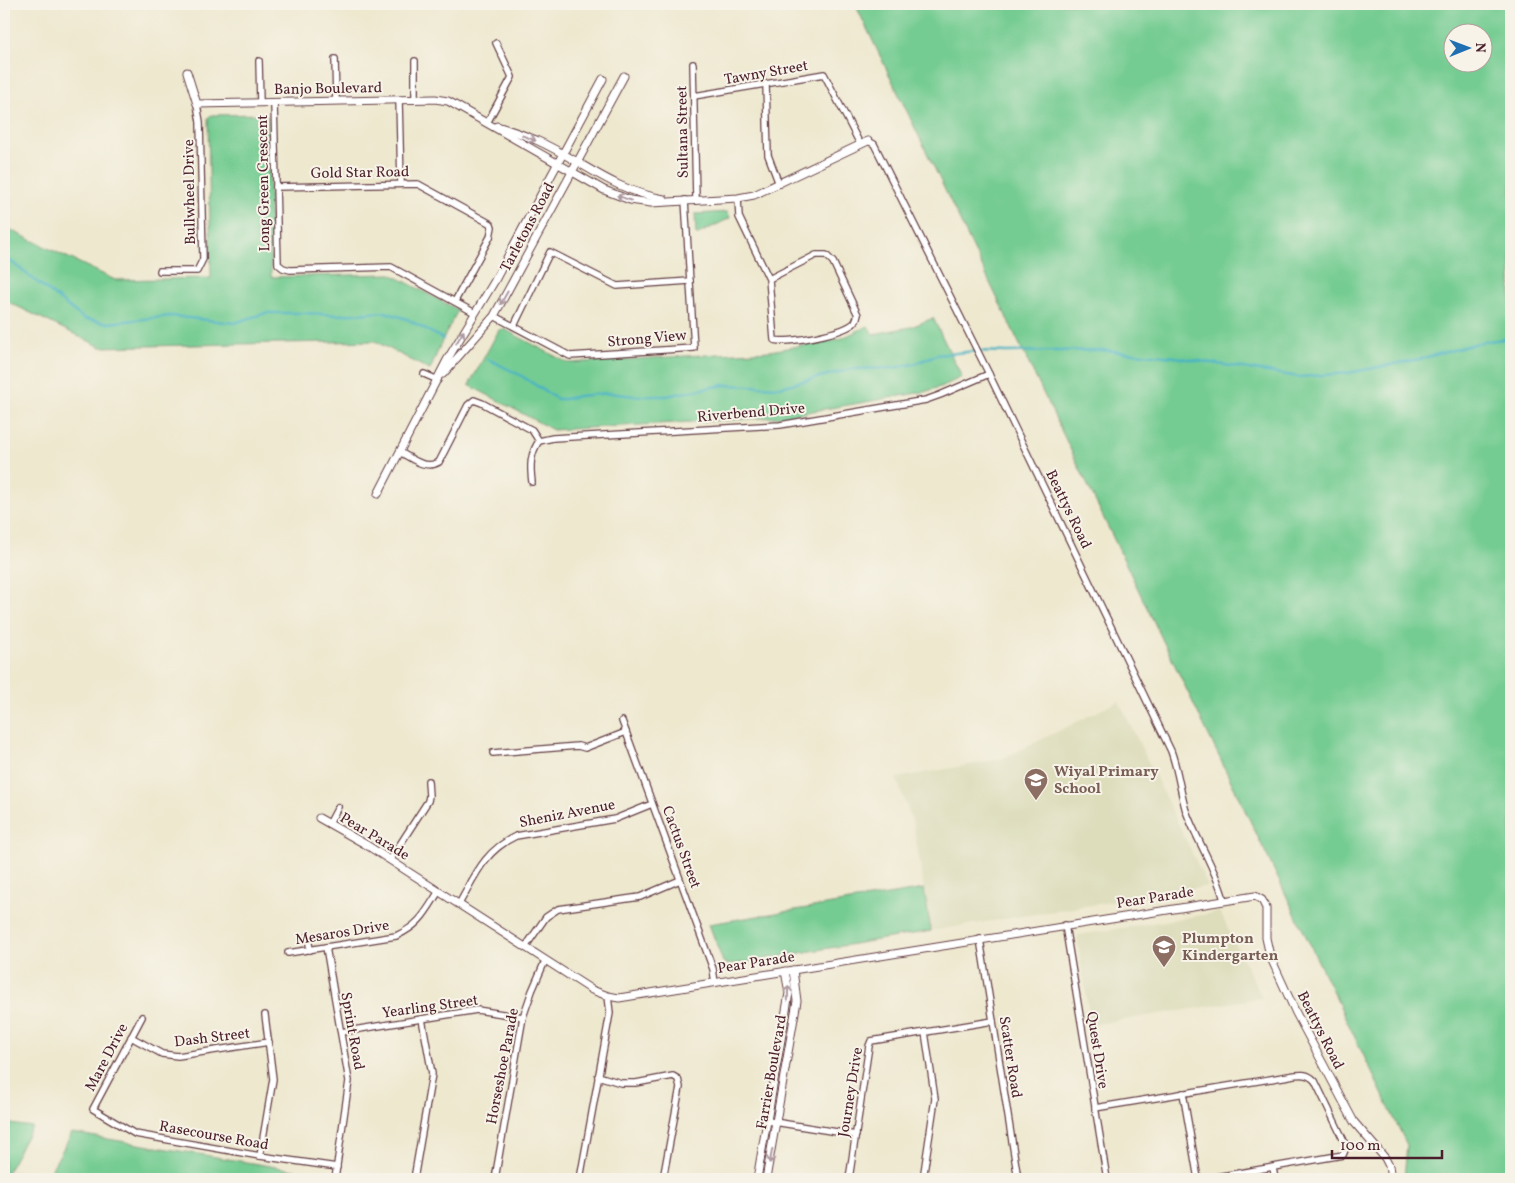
<svg xmlns="http://www.w3.org/2000/svg" width="1515" height="1183" viewBox="0 0 1515 1183" font-family="Vollkorn,serif">
<style>
.built{fill:#ddddbc}
.green{fill:#74cc92;stroke:#5f765e;fill-rule:evenodd}
.lines{fill:none;stroke-linecap:round;stroke-linejoin:round}
.stream{stroke:#47b2c4;stroke-width:2.5}
.minor-casing{stroke:#633d44;stroke-width:8}
.tertiary-casing{stroke:#633d44;stroke-width:9}
.minor{stroke:#fff;stroke-width:5.5}
.tertiary{stroke:#fff;stroke-width:7}
.oneway{stroke:#ae9aa0}
.labels{text-anchor:middle;stroke-width:4;stroke-linejoin:round;paint-order:stroke}
.street-label{font-size:15px;fill:#4a1f2b;stroke:#f7f3e8}
.education-label{font-size:15px;font-weight:bold;fill:#785e54;stroke:#f7f3e8;text-anchor:start}
</style>
<rect width="100%" height="100%" fill="#f7f3e8"/>
<filter id="ink" filterUnits="userSpaceOnUse"><feTurbulence type="fractalNoise" baseFrequency=".02" numOctaves="2"/><feDisplacementMap in="SourceGraphic" scale="10" xChannelSelector="R" yChannelSelector="G"/><feConvolveMatrix kernelMatrix="1 2 1 2 8 2 1 2 1" color-interpolation-filters="sRGB"/></filter>
<filter id="wash" filterUnits="userSpaceOnUse"><feTurbulence type="fractalNoise" baseFrequency=".0096" numOctaves="4" result="noise"/><feDisplacementMap in="SourceGraphic" scale="20" xChannelSelector="R" yChannelSelector="G"/><feGaussianBlur stdDeviation="1.12" result="paint"/><feColorMatrix in="noise" values="0 0 0 0 0 0 0 0 0 0 0 0 0 0 0 0 0 1.4 0 .05"/><feComposite in="paint" operator="in"/></filter>
<g filter="url(#wash)">
<rect width="100%" height="100%" fill="#eee8cf"/>
<g class="built">
<path d="M1119 701 1208 886 931 931 913 823 896 778 1002 759Z"/>
<path d="M1220 912 1262 998 1091 1025 1077 938 1079 935Z"/>
</g>
<g class="green">
<path d="M855 4H1511V1179H1404L1407 1145ZM1482 32V62H1452V32Z"/>
<path d="M264 114 268 117 271 277 391 274 458 310 442 341 430 370 375 341 101 347 4 300V227L115 280 211 278 208 118 211 115Z"/>
<path d="M728 212 730 218 696 235 695 214Z"/>
<path d="M933 318 962 377 943 386 924 392 778 417 553 430 469 385 499 330 504 329 568 363 770 351 840 339 868 326 873 334 911 327Z"/>
<path d="M924 889 931 931 728 965 723 962 709 924Z"/>
<path d="M4 1123 32 1127 4 1178Z"/>
<path d="M72 1133 324 1175 327 1179H46Z"/>
</g>
<g class="lines">
<g class="stream">
<path d="M4 256 84 319 108 323 171 316 234 323 266 313H305L338 315 385 312 407 319 443 339"/>
<path d="M488 359 520 375 557 399H565L579 396 609 393 634 396H666L724 385 780 387 852 369 893 368 914 364 936 355 977 351 1007 352 1102 350 1175 357 1299 377 1348 373 1420 359 1482 342 1511 338"/>
<path d="M4 1173 28 1174 65 1179"/>
</g>
</g>
</g>
<g filter="url(#ink)">
<g class="lines">
<defs>
<g id="minor">
<path d="M335 59 336 101"/>
<path d="M259 61 260 103"/>
<path d="M415 61V100"/>
<path d="M693 64 696 199"/>
<path d="M766 84 768 155 779 184"/>
<path d="M694 96 824 74 860 144"/>
<path d="M399 100 401 184"/>
<path d="M274 103 278 264 283 268 290 270 391 267 475 313"/>
<path d="M487 123 512 77 496 43"/>
<path d="M868 141 874 144 987 370 1171 751C1178 770 1180 791 1186 811 1197 841 1216 869 1224 900"/>
<path d="M276 187 418 184 491 224 492 227 490 237 455 301"/>
<path d="M738 198 739 217 769 279 774 340C787 344 846 333 855 322 856 320 857 317 858 315L833 262 826 255H816L769 279"/>
<path d="M160 271H197L203 259 200 122 197 104"/>
<path d="M494 316 570 356 694 348 685 200"/>
<path d="M514 326 550 252 617 286 690 281"/>
<path d="M424 374 438 380"/>
<path d="M539 441 553 438 780 425 926 400 940 395 989 374"/>
<path d="M400 452C412 459 426 470 439 462L468 405 474 400 482 403 532 430 539 441"/>
<path d="M532 482C530 466 530 454 539 441"/>
<path d="M622 721 713 969 715 983"/>
<path d="M493 753 578 746 585 748 626 732"/>
<path d="M329 824 338 807"/>
<path d="M390 860 428 801 429 796 428 781"/>
<path d="M459 904C475 876 484 851 516 836L615 819 652 804"/>
<path d="M1065 925 1107 1179"/>
<path d="M308 937 310 950"/>
<path d="M980 939 1018 1179"/>
<path d="M526 946 546 917 558 909 640 897 680 880"/>
<path d="M326 947 349 1081 335 1179"/>
<path d="M288 953 396 936C420 925 425 913 439 891"/>
<path d="M142 1017 93 1109 135 1134 260 1156 337 1167"/>
<path d="M341 1032 477 1010 523 1017"/>
<path d="M131 1037 162 1054 178 1056 269 1042"/>
<path d="M598 1076 621 1083H636L673 1076 678 1079 680 1087 663 1179"/>
<path d="M1183 1093 1198 1179"/>
<path d="M1095 1108 1289 1076C1300 1074 1308 1073 1315 1081L1345 1143V1150L1343 1155 1204 1179"/>
<path d="M768 1121 856 1135"/>
<path d="M260 1156 273 1079 265 1015"/>
<path d="M1273 1168 1275 1179"/>
<path d="M414 1179 432 1074 422 1019"/>
<path d="M495 1179 523 1017 532 991 545 961"/>
<path d="M580 1179 610 1013 608 996"/>
<path d="M849 1179 869 1046 871 1041 993 1021"/>
<path d="M923 1179 935 1099 925 1032"/>
</g>
<g id="tertiary">
<path d="M187 72 197 104 435 99 448 101 604 190 630 200 651 203 738 198 754 195 868 141"/>
<path d="M497 126C510 130 524 135 536 140 583 161 611 190 664 199"/>
<path d="M443 374 494 316 624 76"/>
<path d="M378 494 447 360 494 282 603 79"/>
<path d="M319 818 365 844 592 990 608 996 619 998 1255 896 1262 900 1266 908V938L1270 956 1296 1013 1354 1122 1385 1158 1389 1166 1391 1179"/>
<path d="M757 1179 789 993 785 971"/>
<path d="M766 1179 797 1001 793 970"/>
</g>
</defs>
<use href="#minor" class="minor-casing"/>
<use href="#tertiary" class="tertiary-casing"/>
<use href="#minor" class="minor"/>
<use href="#tertiary" class="tertiary"/>
</g>
<defs><path id="oneway-shaft" d="M-6 0H5M1.5-3L5.5 0L1.5 3" fill="none" stroke-width="1.6" stroke-linecap="round" stroke-linejoin="round" transform="scale(1.25)"/></defs>
<g class="oneway">
<use href="#oneway-shaft" transform="translate(529 138) rotate(21)"/>
<use href="#oneway-shaft" transform="translate(624 198) rotate(-160)"/>
<use href="#oneway-shaft" transform="translate(504 298) rotate(119)"/>
<use href="#oneway-shaft" transform="translate(460 337) rotate(-59)"/>
<use href="#oneway-shaft" transform="translate(788 993) rotate(-89)"/>
<use href="#oneway-shaft" transform="translate(771 1156) rotate(101)"/>
</g>
</g>
<defs>
<symbol id="school-pin" viewBox="-11 -11 22 30"><path d="M0 17L-7.5 6A9.5 9.5 0 1 1 7.5 6Z" fill="#8d6e63" stroke="#f7f3e8"/><path d="M0-5L7-2L0 1L-7-2ZM-4 1L0 2.5L4 1V4Q0 6-4 4Z" fill="#fff"/></symbol>
</defs>
<g fill-rule="evenodd">
<use href="#school-pin" x="1022" y="766" width="28" height="38"/>
<use href="#school-pin" x="1150" y="933" width="28" height="38"/>
</g>
<g class="labels">
<g class="street-label">
<text transform="translate(766 72) rotate(-10)" y="5">Tawny Street</text>
<text transform="translate(328 88) rotate(-1)" y="5">Banjo Boulevard</text>
<text transform="translate(682 132) rotate(-91)" y="5">Sultana Street</text>
<text transform="translate(360 172) rotate(-1)" y="5">Gold Star Road</text>
<text transform="translate(263 183) rotate(-91)" y="5">Long Green Crescent</text>
<text transform="translate(189 192) rotate(-91)" y="5">Bullwheel Drive</text>
<text transform="translate(527 227) rotate(-62)" y="5">Tarletons Road</text>
<text transform="translate(647 338) rotate(-5)" y="5">Strong View</text>
<text transform="translate(751 412) rotate(-5)" y="5">Riverbend Drive</text>
<text transform="translate(1069 509) rotate(64)" y="5">Beattys Road</text>
<text transform="translate(567 813) rotate(-11)" y="5">Sheniz Avenue</text>
<text transform="translate(375 836) rotate(31)" y="5">Pear Parade</text>
<text transform="translate(682 847) rotate(70)" y="5">Cactus Street</text>
<text transform="translate(1155 897) rotate(-9)" y="5">Pear Parade</text>
<text transform="translate(342 932) rotate(-9)" y="5">Mesaros Drive</text>
<text transform="translate(756 962) rotate(-9)" y="5">Pear Parade</text>
<text transform="translate(430 1006) rotate(-8)" y="5">Yearling Street</text>
<text transform="translate(1321 1030) rotate(63)" y="5">Beattys Road</text>
<text transform="translate(353 1031) rotate(80)" y="5">Sprint Road</text>
<text transform="translate(212 1037) rotate(-7)" y="5">Dash Street</text>
<text transform="translate(1098 1050) rotate(81)" y="5">Quest Drive</text>
<text transform="translate(106 1057) rotate(-62)" y="5">Mare Drive</text>
<text transform="translate(1011 1057) rotate(81)" y="5">Scatter Road</text>
<text transform="translate(502 1066) rotate(-79)" y="5">Horseshoe Parade</text>
<text transform="translate(771 1072) rotate(-80)" y="5">Farrier Boulevard</text>
<text transform="translate(850 1092) rotate(-81)" y="5">Journey Drive</text>
<text transform="translate(214 1135) rotate(10)" y="5">Rasecourse Road</text>
</g>
<g class="education-label">
<text x="1054" y="776">Wiyal Primary<tspan x="1054" dy="17">School</tspan></text>
<text x="1182" y="943">Plumpton<tspan x="1182" dy="17">Kindergarten</tspan></text>
</g>
</g>
<rect width="1515" height="1183" fill="none" stroke="#f7f3e8" stroke-width="20"/>
<g transform="translate(1468 48) rotate(89)"><circle r="24" fill="#f7f3e8" stroke="#b29e9c"/>
<path d="M0-4L9 19L0 12L-9 19Z" fill="#1f6fb2"/>
<text y="-8" font-size="14" font-weight="bold" text-anchor="middle" fill="#4a1f2b">N</text>
</g>
<path d="M1332 1150v8h110v-8" fill="none" stroke="#4a1f2b" stroke-width="2.5"/>
<text x="1340" y="1150" font-size="15" fill="#4a1f2b" stroke="#f7f3e8" stroke-width="4" paint-order="stroke">100 m</text>
</svg>
